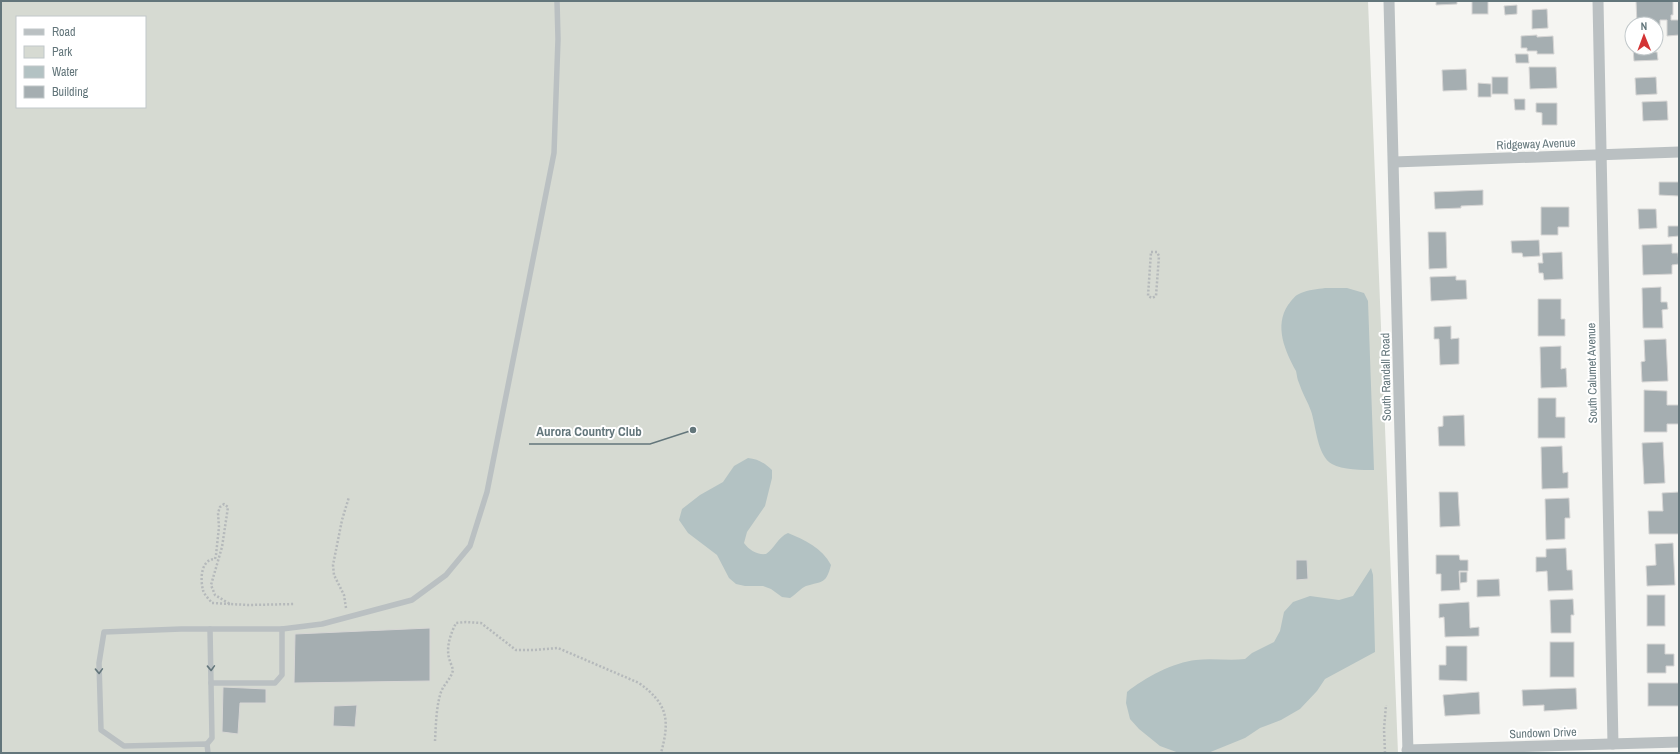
<svg xmlns="http://www.w3.org/2000/svg" width="1680" height="754" viewBox="0 0 1680 754" font-family="'Archivo Narrow',sans-serif">
<style>
.green{fill:#d6dad2;fill-rule:evenodd}
.water{fill:#b3c2c3}
.building{fill:#a5aeb1;stroke:#d7d6d5}
.lines{fill:none;stroke-linecap:round;stroke-linejoin:round}
.path{stroke:#b5b9bb;stroke-width:2.5;stroke-dasharray:2 2;stroke-linecap:butt}
.service{stroke:#bac0c2;stroke-width:5.5}
.minor{stroke:#bac0c2;stroke-width:11}
.oneway{stroke:#63767b}
.labels{text-anchor:middle;stroke-width:4;stroke-linejoin:round;paint-order:stroke}
.street-label{font-size:12px;fill:#63767b;stroke:#fff}
.leader{fill:none;stroke:#63767b;stroke-width:1.5}
.callout-dot{fill:#63767b;stroke:#fff;stroke-width:1.5}
.callout-label{font-size:13px;text-anchor:middle;font-weight:bold;fill:#63767b;stroke:#fff;stroke-width:4;stroke-linejoin:round;paint-order:stroke}
</style>
<rect width="100%" height="100%" fill="#f5f5f2"/>
<path class="green" d="M1 1H1368L1398 753H1ZM17 17H145V107H17Z"/>
<g class="water">
<path d="M1325 288H1347L1364 293 1368 301 1374 470C1363 470 1342 470 1332 464 1317 456 1316 425 1311 411 1308 402 1302 393 1299 383 1297 379 1297 375 1296 371 1285 351 1274 326 1288 305 1292 300 1295 295 1301 293 1308 290 1318 289 1325 288Z"/>
<path d="M748 458C758 459 765 463 772 470V478L765 506 747 532 744 543C749 550 757 555 766 554 775 548 778 537 788 533 805 540 822 548 831 565 826 584 823 581 806 586 801 588 795 595 790 598L782 597 771 589 763 586H745L736 584 729 578 717 555 688 533 679 520 682 509 700 495 723 482 734 466Z"/>
<path d="M1371 568 1373 575 1375 652 1325 679 1317 691 1300 709 1281 720 1260 728 1245 738 1208 753H1179L1160 746 1139 729 1130 719 1126 703 1127 692C1144 678 1174 662 1196 660 1212 658 1229 661 1245 659L1252 653 1274 642 1280 631 1284 612 1293 602 1310 596 1339 600 1353 596Z"/>
</g>
<g class="building">
<path d="M1436 1H1457V4L1436 5Z"/>
<rect x="1472" y="1" width="16" height="13"/>
<path d="M1636 1H1673V15H1671V20H1679V35L1667 36V20H1660V25L1637 24Z"/>
<path d="M1517 5V14L1505 15 1504 6Z"/>
<path d="M1547 9 1548 28 1532 29V10Z"/>
<path d="M1537 35V37L1553 36 1554 54H1537V51H1527V48H1521V36Z"/>
<path d="M1633 48H1653V52H1657L1658 60 1634 61Z"/>
<path d="M1515 54H1528L1529 63H1516Z"/>
<path d="M1529 67H1556L1557 88 1530 89Z"/>
<path d="M1466 69 1467 90 1443 91 1442 70Z"/>
<rect x="1492" y="77" width="16" height="17"/>
<path d="M1656 77 1657 94 1636 95 1635 78Z"/>
<path d="M1478 83 1491 84V97H1478Z"/>
<path d="M1514 99H1525V110H1515Z"/>
<path d="M1667 101 1668 120 1643 121 1642 102Z"/>
<path d="M1536 103H1557V125H1542V113L1536 112Z"/>
<path d="M1679 176V196L1659 195V182H1679Z"/>
<path d="M1483 190V205L1461 206V208L1435 209 1434 192Z"/>
<path d="M1541 207H1569V227H1558V235H1541Z"/>
<path d="M1638 209H1656L1657 228 1639 229Z"/>
<path d="M1668 226H1679V236L1668 237Z"/>
<path d="M1428 232H1446L1447 268 1429 269Z"/>
<path d="M1539 240 1540 256 1523 257 1522 253H1512L1511 241Z"/>
<path d="M1672 244V253H1678L1679 264 1672 265V274L1643 275 1642 245Z"/>
<path d="M1562 252 1563 279 1544 280 1543 273H1539L1538 263H1543L1542 253Z"/>
<path d="M1456 276V280H1466L1467 299 1431 301 1430 277Z"/>
<path d="M1661 287V302H1667L1668 309 1662 310 1663 328H1643L1642 288Z"/>
<path d="M1538 299H1561V319H1565V336H1538Z"/>
<path d="M1451 326V339L1459 338V364L1440 365 1439 339H1434V327Z"/>
<path d="M1666 339 1668 381 1642 382 1641 362 1645 361 1644 340Z"/>
<path d="M1561 346V369L1566 368 1567 387 1541 388 1540 347Z"/>
<path d="M1644 390 1667 391V405H1679V424H1667V432H1644Z"/>
<path d="M1538 398H1556V417H1565V438H1538Z"/>
<path d="M1464 415 1465 446H1439L1438 427 1443 426V416Z"/>
<path d="M1663 442 1665 483 1644 484 1642 443Z"/>
<path d="M1562 446 1563 473 1568 472V488L1542 489 1541 447Z"/>
<path d="M1439 492H1458L1460 526 1440 527Z"/>
<path d="M1679 492V534H1649L1648 511H1663L1662 493Z"/>
<path d="M1569 498 1570 518H1565V539L1546 540 1545 499Z"/>
<path d="M1673 543 1675 585 1647 586 1646 566 1656 565 1655 544Z"/>
<path d="M1566 548 1567 570H1572L1573 590 1548 591 1547 571 1536 572V557H1546V549Z"/>
<path d="M1436 555H1459L1460 560H1468V571H1459L1460 590 1441 591V574H1436Z"/>
<path d="M1296 560H1307L1308 579 1296 580Z"/>
<path d="M1460 572H1467V582L1460 583Z"/>
<path d="M1499 579 1500 596 1477 597V580Z"/>
<rect x="1647" y="595" width="18" height="31"/>
<path d="M1573 599 1574 615H1571V633H1551L1550 600Z"/>
<path d="M1469 602 1470 628 1479 627V636L1445 637 1444 617 1439 618V604Z"/>
<path d="M430 628V681L294 683 295 634Z"/>
<rect x="1550" y="642" width="24" height="35"/>
<path d="M1647 644H1665V654H1674V666H1666V673H1647Z"/>
<path d="M1446 646H1467V681L1439 680V665H1446Z"/>
<rect x="1648" y="683" width="31" height="23"/>
<path d="M223 687 266 689V703H240L238 734 222 732Z"/>
<path d="M1576 688 1577 709 1544 711V705L1523 706 1522 690Z"/>
<path d="M1479 692 1480 714 1445 716 1443 695Z"/>
<path d="M357 705 355 727 333 726 334 706Z"/>
</g>
<g class="lines">
<g class="path">
<path d="M1151 252H1157L1159 256 1156 296 1152 298 1148 296Z"/>
<path d="M230 604 212 603C210 600 204 595 203 590 200 579 201 559 215 559L216 555 219 527 218 513 220 507 224 504 228 507 222 547 211 585 215 595 230 604 248 605 295 604"/>
<path d="M346 608 344 595 334 575 333 565 342 520 349 497"/>
<path d="M435 741C436 725 436 707 441 692 444 684 451 679 453 670 452 666 450 662 449 658 446 646 451 633 456 623L466 622 481 623 516 650H534L558 648 639 683C668 704 670 720 661 753"/>
<path d="M1385 753 1384 729 1386 705"/>
</g>
<g class="service">
<path d="M211 683H275L282 675V629"/>
<path d="M207 744 212 738 210 629"/>
<path d="M208 753 207 744 124 746 101 730 99 663 104 632 181 629H282L322 624 412 600 446 575 470 546 487 492 554 153 558 39 557 1"/>
</g>
<g class="minor">
<path d="M1389 1 1408 753"/>
<path d="M1598 1 1613 744"/>
<path d="M1394 162 1679 152"/>
<path d="M1407 750 1679 742"/>
</g>
</g>
<defs><path id="oneway-chevron" d="M-2-3.5L2.5 0L-2 3.5" fill="none" stroke-width="1.6" stroke-linecap="round" stroke-linejoin="round"/></defs>
<g class="oneway">
<use href="#oneway-chevron" transform="translate(211 668) rotate(88)"/>
<use href="#oneway-chevron" transform="translate(99 671) rotate(88)"/>
</g>
<g class="labels">
<g class="street-label">
<text transform="translate(1536 144) rotate(-2)" y="4">Ridgeway Avenue</text>
<text transform="translate(1592 373) rotate(-91)" y="4">South Calumet Avenue</text>
<text transform="translate(1386 377) rotate(-91)" y="4">South Randall Road</text>
<text transform="translate(1543 733) rotate(-2)" y="4">Sundown Drive</text>
</g>
</g>
<path class="leader" d="M693 430L650 444H529"/>
<circle class="callout-dot" cx="693" cy="430" r="4"/>
<g class="callout-label">
<text x="589" y="436">Aurora Country Club</text>
</g>
<rect width="1680" height="754" fill="none" stroke="#63767b" stroke-width="4"/>
<rect x="16" y="16" width="130" height="92" fill="#ffffff" stroke="#c1c8ca"/>
<rect x="24" y="29" width="20" height="6" fill="#bac0c2" stroke="#c1c8ca"/>
<text x="52" y="36" font-size="12" fill="#63767b">Road</text>
<rect x="24" y="46" width="20" height="12" fill="#d6dad2" stroke="#c1c8ca"/>
<text x="52" y="56" font-size="12" fill="#63767b">Park</text>
<rect x="24" y="66" width="20" height="12" fill="#b3c2c3" stroke="#c1c8ca"/>
<text x="52" y="76" font-size="12" fill="#63767b">Water</text>
<rect x="24" y="86" width="20" height="12" fill="#a5aeb1" stroke="#c1c8ca"/>
<text x="52" y="96" font-size="12" fill="#63767b">Building</text>
<g transform="translate(1644 36) rotate(359)"><circle r="19" fill="#ffffff" stroke="#c1c8ca"/>
<path d="M0-3L7 15L0 10L-7 15Z" fill="#d33435"/>
<text y="-6" font-size="11" font-weight="bold" text-anchor="middle" fill="#63767b">N</text>
</g>
</svg>
